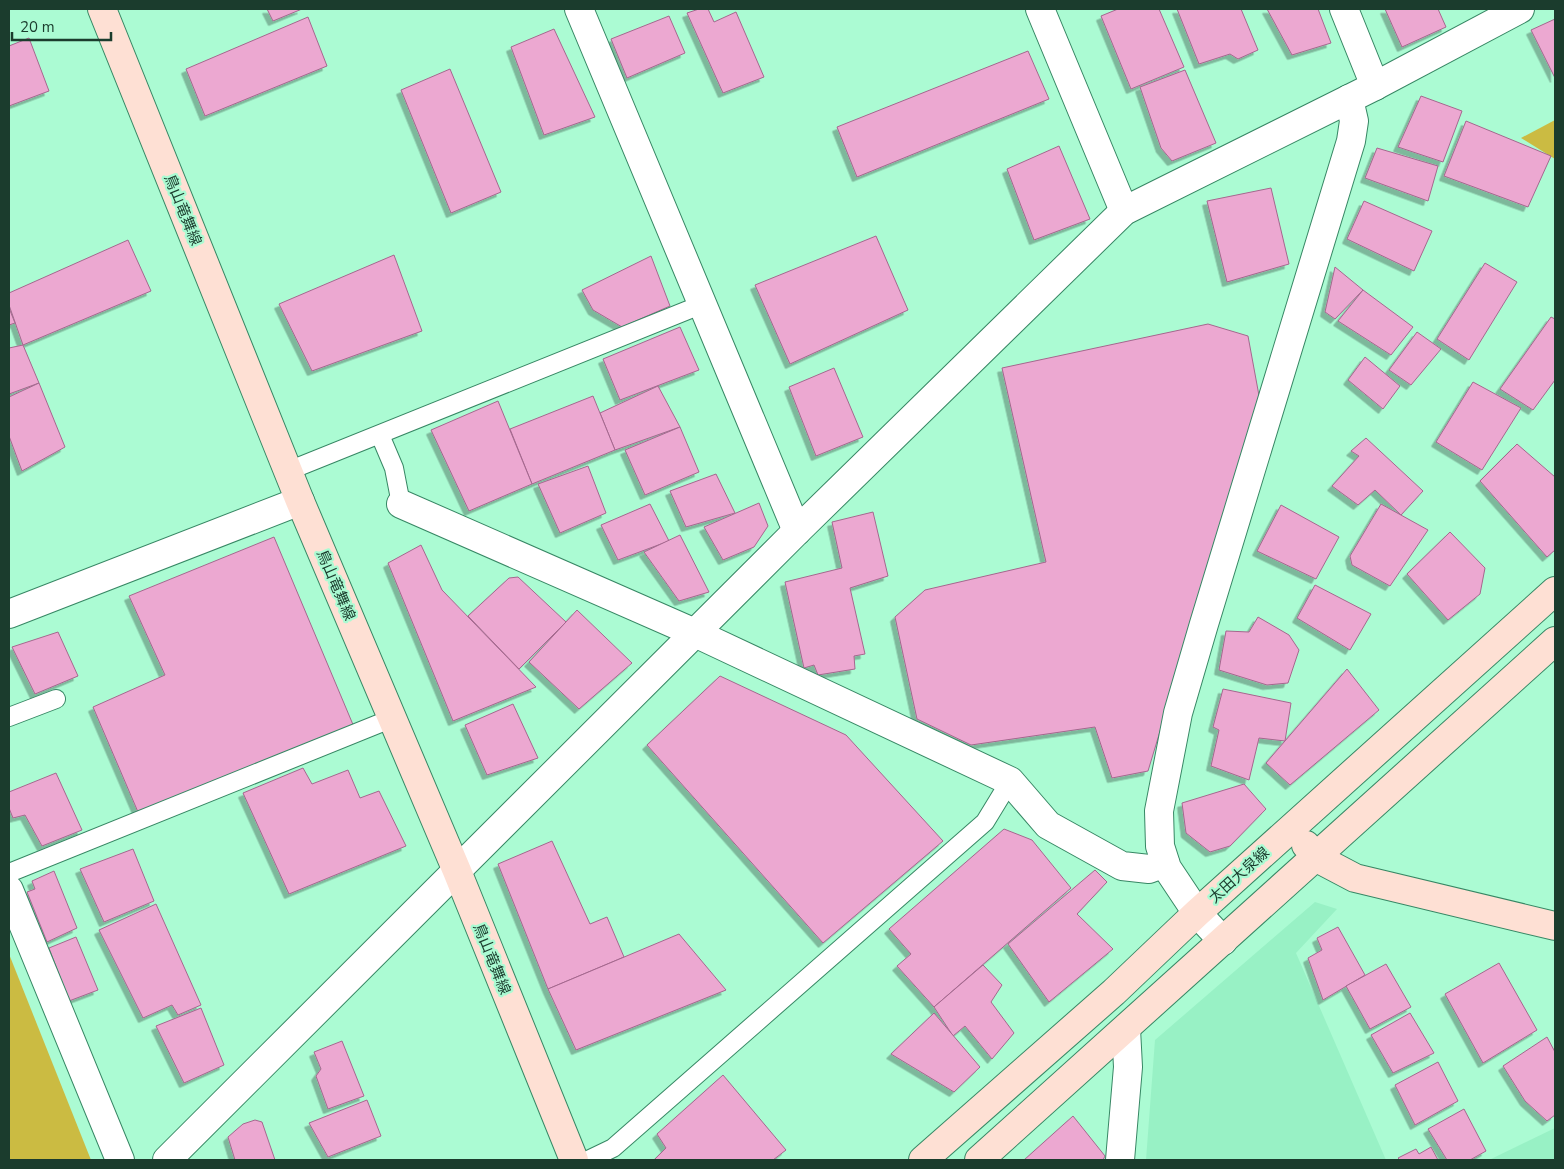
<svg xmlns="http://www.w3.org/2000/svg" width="1564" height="1169" viewBox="0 0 1564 1169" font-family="'Nunito Sans','Noto Sans JP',sans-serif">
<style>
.built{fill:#98f1c5}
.green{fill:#cbbb42}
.building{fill:#eca8d1;stroke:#a5678e;filter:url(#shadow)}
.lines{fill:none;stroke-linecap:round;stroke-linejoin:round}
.lane-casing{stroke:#378764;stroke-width:20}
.street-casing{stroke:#378764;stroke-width:30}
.secondary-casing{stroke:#378764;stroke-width:30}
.lane{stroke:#fff;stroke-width:18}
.street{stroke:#fff;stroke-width:28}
.secondary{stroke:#fee0d4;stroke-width:28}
.labels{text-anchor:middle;stroke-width:4.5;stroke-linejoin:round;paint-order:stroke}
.street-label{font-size:15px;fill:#1b3c2d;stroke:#abfbd3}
</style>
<defs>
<filter id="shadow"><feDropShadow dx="-4.5" dy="4.5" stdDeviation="0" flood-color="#0004"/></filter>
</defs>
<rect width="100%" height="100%" fill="#abfbd3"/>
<g class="built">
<path d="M1315 902 1337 909 1296 953 1386 1160H1146L1155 1040Z"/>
<path d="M1555 1128V1160H1489Z"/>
</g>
<g class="green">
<path d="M1555 120V159L1521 138Z"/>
<path d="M9 954 91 1160H9Z"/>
</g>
<g class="building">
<path d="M267 9H302L273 21Z"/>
<path d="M699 9H708L714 22 736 12 764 77 723 93 687 13Z"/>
<path d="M1118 9H1159L1184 67 1131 89 1101 16Z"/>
<path d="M1177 9H1241L1258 50 1238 59 1230 54 1199 64Z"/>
<path d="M1267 9H1318L1331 43 1292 55Z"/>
<path d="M1385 9H1438L1446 27 1402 47Z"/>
<path d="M669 16 685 53 627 78 611 39Z"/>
<path d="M308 17 327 66 205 116 186 69Z"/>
<path d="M1555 19V78L1531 30Z"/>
<path d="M554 29 595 117 544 135 511 47Z"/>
<path d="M29 38 49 91 9 106V46Z"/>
<path d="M1028 51 1049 99 857 177 837 127Z"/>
<path d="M450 69 501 192 451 213 401 90Z"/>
<path d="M1185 70 1216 143 1172 161 1161 148 1140 87Z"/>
<path d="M1421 96 1462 111 1443 162 1398 147Z"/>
<path d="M1466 121 1551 156 1528 207 1444 176Z"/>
<path d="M1059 146 1090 219 1034 240 1007 169Z"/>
<path d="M1377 148 1438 166 1428 201 1365 178Z"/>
<path d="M1271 188 1289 264 1227 282 1207 201Z"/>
<path d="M1364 201 1432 231 1414 271 1347 239Z"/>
<path d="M876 236 908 310 790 364 755 285Z"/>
<path d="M128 240 151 291 23 345 9 305V293Z"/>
<path d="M394 255 422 331 312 371 279 304Z"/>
<path d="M651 256 670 306 622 327 593 310 582 290Z"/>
<path d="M1485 263 1517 282 1469 360 1437 339Z"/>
<path d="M1335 267 1363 290 1335 319 1325 312Z"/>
<path d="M1363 290 1413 327 1391 355 1338 321Z"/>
<path d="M9 308 15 323 9 325Z"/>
<path d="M1551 317 1555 319V380L1533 410 1500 389Z"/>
<path d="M1208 324 1248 336 1260 401 1148 771 1112 778 1095 727 971 745 917 719 895 617 925 590 1046 562 1002 368Z"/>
<path d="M680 327 699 370 620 400 603 359Z"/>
<path d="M1417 332 1441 349 1411 385 1389 370Z"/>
<path d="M23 345 39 383 9 394V348Z"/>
<path d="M1365 357 1400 386 1383 409 1348 380Z"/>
<path d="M834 368 863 437 816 456 789 387Z"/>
<path d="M1473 382 1521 408 1482 470 1436 442Z"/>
<path d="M39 383 65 447 22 471 9 436V397Z"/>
<path d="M658 386 680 427 615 450 600 413Z"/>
<path d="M593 396 615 450 532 484 510 429Z"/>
<path d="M498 401 532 484 469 511 431 430Z"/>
<path d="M680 427 699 472 645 495 625 450Z"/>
<path d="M1366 438 1423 491 1401 515 1375 490 1358 505 1332 486 1359 456 1351 451Z"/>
<path d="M1517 444 1555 477V550L1547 557 1480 481Z"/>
<path d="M588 466 606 513 560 533 538 484Z"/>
<path d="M716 474 735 513 686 527 670 491Z"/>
<path d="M759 503 768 526 754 547 723 560 704 527Z"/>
<path d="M650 504 669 541 618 560 601 525Z"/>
<path d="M1381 504 1428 530 1390 586 1352 565 1350 556Z"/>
<path d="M1281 505 1339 537 1316 579 1257 551Z"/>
<path d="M873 512 888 576 850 588 865 654 854 656 855 669 818 675 814 665 804 668 785 582 842 568 832 522Z"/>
<path d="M1450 532 1485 568 1480 594 1448 620 1407 574Z"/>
<path d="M680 535 709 592 679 601 644 552Z"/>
<path d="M274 537 354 727 141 819 93 707 165 675 129 596Z"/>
<path d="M421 545 442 590 536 687 453 721 388 563Z"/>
<path d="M518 577 566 622 519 669 468 616 509 578Z"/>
<path d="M1315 585 1371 614 1350 650 1297 618Z"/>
<path d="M577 610 632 663 579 709 529 662Z"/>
<path d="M1258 617 1289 635 1299 650 1288 683 1267 685 1219 670 1226 631 1249 632Z"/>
<path d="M58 632 78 676 35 694 12 647Z"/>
<path d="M1347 669 1379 710 1290 785 1266 763Z"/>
<path d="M720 676 846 735 943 841 823 943 647 745Z"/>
<path d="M1223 689 1291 703 1285 741 1259 738 1249 780 1211 766 1219 730 1213 727Z"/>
<path d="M513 704 538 758 487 775 465 725Z"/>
<path d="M303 768 312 784 348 770 360 798 379 791 406 846 289 894 243 793Z"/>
<path d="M56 773 82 830 42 846 25 815 13 818 9 808V792Z"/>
<path d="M1244 784 1266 809 1230 846 1210 852 1186 833 1182 803Z"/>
<path d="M1004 829 1032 840 1071 888 934 1007 897 966 911 954 889 929Z"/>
<path d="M552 841 590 924 607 917 624 957 548 989 498 864Z"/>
<path d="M133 849 154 901 104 922 80 869Z"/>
<path d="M1095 870 1107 882 1077 914 1113 949 1049 1002 1008 944Z"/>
<path d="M54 871 77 928 47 942 27 892 35 889 32 881Z"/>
<path d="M156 904 201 1005 178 1015 172 1005 143 1018 99 930Z"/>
<path d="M1338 927 1365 975 1323 1000 1308 958 1322 950 1317 938Z"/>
<path d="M679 934 726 990 576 1050 548 989Z"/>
<path d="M76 937 98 990 69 1001 49 948Z"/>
<path d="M1499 963 1537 1030 1483 1063 1445 994Z"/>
<path d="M1386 964 1411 1007 1370 1029 1346 986Z"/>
<path d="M983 965 1002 985 991 1002 1014 1033 992 1059 965 1026 953 1036 934 1007Z"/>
<path d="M201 1008 224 1065 184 1083 156 1026Z"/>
<path d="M934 1013 980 1067 954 1092 891 1054Z"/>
<path d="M1410 1013 1434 1053 1393 1073 1371 1035Z"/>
<path d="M1547 1037 1555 1052V1115L1547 1121 1525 1101 1503 1066Z"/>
<path d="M342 1041 364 1096 328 1109 316 1076 321 1069 314 1052Z"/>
<path d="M1438 1062 1458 1101 1415 1125 1395 1085Z"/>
<path d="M723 1075 786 1150 773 1160H654L666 1148 657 1134Z"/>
<path d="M367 1100 381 1136 328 1157 309 1123Z"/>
<path d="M1464 1109 1486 1151 1470 1160H1447L1428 1129Z"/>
<path d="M1073 1116 1105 1156 1103 1160H1024Z"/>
<path d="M255 1120 262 1122 275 1160H235L228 1137 243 1124Z"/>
<path d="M1431 1147 1438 1160H1400L1398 1158 1416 1149 1419 1154Z"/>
</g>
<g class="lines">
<defs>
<g id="lane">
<path d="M380 435 394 468 401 504"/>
<path d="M288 471 703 304"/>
<path d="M9 717 56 699"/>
<path d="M9 873 393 718"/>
<path d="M588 1160 613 1148 985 822 1010 781"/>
</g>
<g id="street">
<path d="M579 9 797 531"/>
<path d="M1040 9 1124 211"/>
<path d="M1344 9 1375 86"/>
<path d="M401 504 695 633 1010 781 1048 825 1122 866 1149 869 1165 863"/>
<path d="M9 614 300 501"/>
<path d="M9 890 120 1160"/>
<path d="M1223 941 1197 913 1167 868 1160 846 1159 811 1178 713 1204 624 1351 141 1354 121 1349 99"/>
<path d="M167 1160 797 531 1124 211 1375 86 1520 9"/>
<path d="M1120 1160 1128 1067 1126 1029"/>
</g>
<g id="secondary">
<path d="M102 9 300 501 457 871 574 1160"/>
<path d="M1306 845 1317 858 1355 878 1555 926"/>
<path d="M923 1160 1114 992 1197 913 1555 591"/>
<path d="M979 1160 1555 641"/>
</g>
</defs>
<use href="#lane" class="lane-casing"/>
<use href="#street" class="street-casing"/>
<use href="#secondary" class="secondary-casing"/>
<use href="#lane" class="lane"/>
<use href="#street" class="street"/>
<use href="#secondary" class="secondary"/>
</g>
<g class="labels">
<g class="street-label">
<text transform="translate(183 210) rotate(68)" y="5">鳥山竜舞線</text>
<text transform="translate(336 585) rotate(67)" y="5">鳥山竜舞線</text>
<text transform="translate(1239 875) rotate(-42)" y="5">太田大泉線</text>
<text transform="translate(492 959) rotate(68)" y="5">鳥山竜舞線</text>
</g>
</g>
<rect width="1564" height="1169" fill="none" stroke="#1b3c2d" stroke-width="20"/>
<path d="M12 32v8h99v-8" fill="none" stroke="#1b3c2d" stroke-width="2.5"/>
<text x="20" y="32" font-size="15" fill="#1b3c2d" stroke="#abfbd3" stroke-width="4" paint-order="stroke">20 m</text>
</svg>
